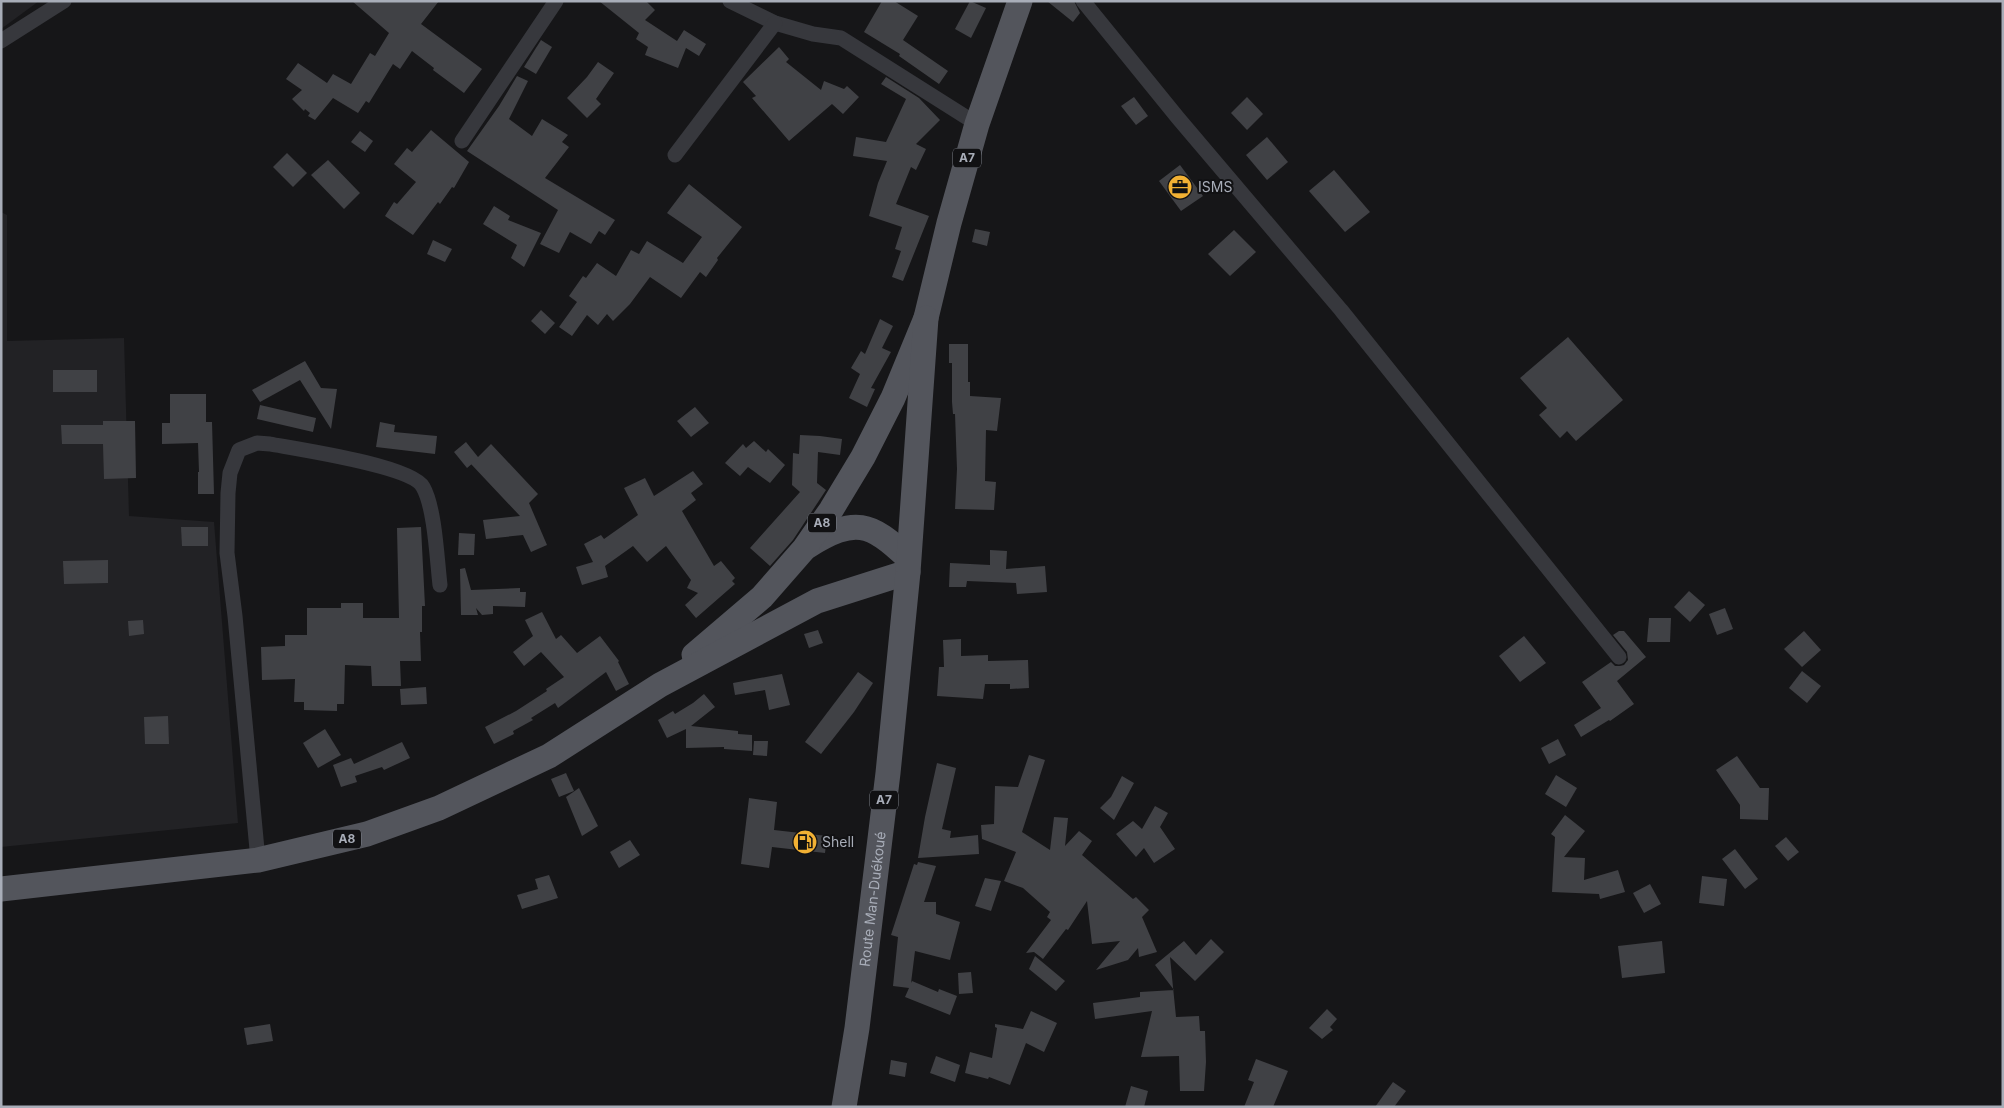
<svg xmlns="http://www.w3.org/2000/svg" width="2004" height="1108" viewBox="0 0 2004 1108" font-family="Inter,sans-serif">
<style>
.built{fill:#222225}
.building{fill:#404145}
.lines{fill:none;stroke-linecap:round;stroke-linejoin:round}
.minor{stroke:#37383d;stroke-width:15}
.primary{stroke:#53555c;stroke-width:25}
.labels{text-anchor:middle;stroke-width:4;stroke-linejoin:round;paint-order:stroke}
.shield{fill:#111113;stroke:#7b7e86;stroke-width:1}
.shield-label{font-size:12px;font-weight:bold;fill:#a8adb8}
.poi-label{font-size:14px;fill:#a8adb8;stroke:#111113;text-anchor:start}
.street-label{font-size:14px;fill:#a8adb8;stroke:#111113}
</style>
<rect width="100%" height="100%" fill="#161618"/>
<g class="built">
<path d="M1 1H39L1 29Z"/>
<path d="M1 212 7 215V341L124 338 129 516 214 522 238 823 1 847Z"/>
</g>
<g class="building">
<path d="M352 1H439L421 24 482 69 464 93 433 70 434 68 412 51 400 69 393 64 369 103 366 101 358 113 333 98 315 120 308 116 310 113 305 109 304 111 292 99 302 90 286 79 298 63 327 83 333 74 351 84 370 53 375 56 389 33Z"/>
<path d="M599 1H646L655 10 645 20 677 41 684 30 706 44 699 56 686 48 678 68 645 55 648 47 636 39 639 33Z"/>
<path d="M882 1H894L918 16 903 40 948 71 939 84 899 56 900 54 864 32Z"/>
<path d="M970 1 986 8 971 38 955 29Z"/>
<path d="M1047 1H1074L1080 13 1073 22Z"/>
<path d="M541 40 552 47 536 74 524 67Z"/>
<path d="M779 47 789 59 786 62 821 90 824 81 844 89 847 86 859 97 843 114 832 104 789 141 752 98 756 96 743 82Z"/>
<path d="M598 62 614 73 596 99 601 104 587 118 567 98 587 77Z"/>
<path d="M517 76 528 81 509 119 532 136 542 119 568 135 562 142 569 147 545 178 615 220 605 235 599 231 591 244 570 232 559 253 540 244 558 210 467 151 499 106Z"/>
<path d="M886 77 919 98 940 120 916 144 926 149 916 170 911 167 896 204 929 216 903 281 892 277 901 251 895 249 902 227 869 216 878 183 887 161 853 156 856 137 886 142 906 99 881 84Z"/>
<path d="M1134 97 1148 116 1136 125 1121 106Z"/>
<path d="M1247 97 1263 114 1247 130 1231 113Z"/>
<path d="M431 130 469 162 454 188 452 187 440 204 438 202 413 235 385 216 394 202 397 204 416 182 394 164 407 148 412 152Z"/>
<path d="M360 131 373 141 365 152 351 142Z"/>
<path d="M1267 137 1288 162 1267 180 1246 155Z"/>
<path d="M287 153 307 173 293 187 273 167Z"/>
<path d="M328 160 360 193 344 209 311 175Z"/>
<path d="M1180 165 1203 196 1181 211 1159 181Z"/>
<path d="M1334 170 1370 212 1345 232 1309 191Z"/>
<path d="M689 184 742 227 717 258 718 260 706 277 700 272 681 298 650 277 630 304 613 321 607 314 598 325 587 315 572 336 559 327 577 302 569 296 583 276 586 278 597 263 616 276 631 250 639 254 647 241 683 263 702 237 667 213Z"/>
<path d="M494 206 510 216 508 220 541 233 524 267 511 258 517 245 483 224Z"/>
<path d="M975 229 990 232 987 246 972 242Z"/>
<path d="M1234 230 1256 252 1230 276 1208 254Z"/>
<path d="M433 240 452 249 445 262 427 254Z"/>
<path d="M541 310 555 323 545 334 531 321Z"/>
<path d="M880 319 893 326 882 348 891 352 871 388 875 389 867 407 849 398 860 374 851 368 861 351 865 354Z"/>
<path d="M1568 337 1623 400 1576 441 1567 431 1560 438 1539 415 1547 408 1520 378Z"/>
<path d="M949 344H968V382H970V396L1001 398 997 431 986 430 985 481 996 482 994 510 955 509 957 469 955 414H953L952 402V363H949Z"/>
<path d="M305 361 321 388 337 389 331 429 300 380 260 402 252 390Z"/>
<rect x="53" y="370" width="44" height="22"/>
<path d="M170 394H206V422H212L214 494H198V472H199L198 443 162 444V423H170Z"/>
<path d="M260 405 316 418 313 432 257 419Z"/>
<path d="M695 407 709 423 691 437 677 421Z"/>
<path d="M103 421H135L136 478 104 479 103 444H62L61 425H103Z"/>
<path d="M380 422 395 425 394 432 437 436 435 454 376 447Z"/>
<path d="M800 435 820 436 842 439 840 455 818 452 817 483 826 490 793 540 770 566 750 548 800 492 792 485 793 453 799 454Z"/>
<path d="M754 441 766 452 768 449 785 465 770 483 748 467 740 476 725 463 743 444 746 448Z"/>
<path d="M466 442 478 457 491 444 538 494 529 503 547 545 531 552 523 535 486 539 483 520 520 516 471 464 473 463 467 468 454 452Z"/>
<path d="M693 471 703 484 691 493 696 500 682 511 714 566 721 561 735 578 732 581 735 584 696 618 685 605 698 593 687 588 691 580 666 546 647 562 633 546 605 566 608 577 582 585 576 567 593 562 584 544 601 535 604 539 638 515 624 488 645 478 654 496Z"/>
<path d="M181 527H208V546H182Z"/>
<path d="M421 527 425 606H422V632H420L421 661H400L401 686H372L371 666 345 665 344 704H337V711L304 710V702H294L295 679 262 680 261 647 285 646V635H307V608H341V603H363V618H399L397 528Z"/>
<path d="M459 533 475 534 474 555H458Z"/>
<path d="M990 550 1007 551 1006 569 1045 566 1047 592 1017 594 1016 583 967 581 966 587H949L950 563 990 565Z"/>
<path d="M108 560V583L64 584 63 561Z"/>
<path d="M465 568 471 590 520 588V592H526L525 607 493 606V614L482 615 476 608 478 615H461L460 569Z"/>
<path d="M1689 591 1705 605 1690 622 1674 607Z"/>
<path d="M1725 608 1733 629 1717 635 1709 614Z"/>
<path d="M542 612 556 639 561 635 577 653 600 636 619 661 618 662 629 684 616 691 606 672 558 708 555 703 531 718 533 720 513 731 514 734 494 744 485 727 516 711 547 691 546 689 564 677 541 652 524 666 513 652 533 636 525 620Z"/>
<path d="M1649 618H1671L1670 642H1647Z"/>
<path d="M143 620 144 634 129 636 128 621Z"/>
<path d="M818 630 823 643 809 648 804 634Z"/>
<path d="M1619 631H1624L1646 657 1617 681 1634 704 1610 721 1609 720 1581 737 1574 725 1601 708 1582 682 1611 662 1615 666H1620L1624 665 1628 660 1627 652 1613 635Z"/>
<path d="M1804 631 1821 650 1802 667 1784 649Z"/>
<path d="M1524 636 1546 663 1520 682 1499 656Z"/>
<path d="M961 639V656L988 655V661L1028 660 1029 688 1010 689V684H985L983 699 937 696 939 667H944L943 640Z"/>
<path d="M1802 671 1821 686 1807 703 1789 688Z"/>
<path d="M858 672 873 683 854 712 821 754 805 742Z"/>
<path d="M782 674 790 705 769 710 765 690 735 695 733 683Z"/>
<path d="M426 687 427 704 401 705 400 689Z"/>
<path d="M704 694 715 707 691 726 738 731V734L752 735V751L724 749V747L686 748V729L667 738 658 720 673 711 675 714 693 703Z"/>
<path d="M168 716 169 744H145L144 717Z"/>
<path d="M325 729 341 755 318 768 303 743Z"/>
<path d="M1558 739 1566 755 1549 764 1541 748Z"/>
<path d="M754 741H768L767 756 753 755Z"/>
<path d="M402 742 410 758 384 770 382 767 355 776 357 782 341 787 333 765 351 758 354 764Z"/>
<path d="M1029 755 1045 760 1022 832 1050 850 1054 817 1068 818 1065 846 1079 831 1092 841 1082 855 1133 899 1136 897 1149 910 1142 917 1157 952 1139 957 1138 948 1128 960 1096 970 1120 941 1092 944 1087 901 1068 930 1066 929 1043 959 1034 952 1026 953 1051 920 1047 917 1050 912 1023 888 1004 881 1016 852 982 839 981 825 994 824 995 786 1018 787Z"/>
<path d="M1737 756 1760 788H1769L1768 820 1740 819V805L1716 770Z"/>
<path d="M937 763 956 768 942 829 951 831 950 838 978 835 979 854 918 858 925 817Z"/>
<path d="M566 773 574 791 559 797 551 779Z"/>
<path d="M1556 775 1577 788 1566 807 1545 794Z"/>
<path d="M1122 776 1134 783 1114 820 1100 808 1111 797Z"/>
<path d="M579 788 598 826 582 836 566 797Z"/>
<path d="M749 798 777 802 774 830 827 836 825 853 772 847 769 868 741 864Z"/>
<path d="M1155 806 1168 813 1160 827 1175 849 1154 863 1144 848 1136 857 1116 834 1133 821 1142 829Z"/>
<path d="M1565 815 1585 831 1564 857 1585 858 1584 880 1618 870 1625 892 1600 899 1599 894 1552 892 1555 837 1551 834Z"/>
<path d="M1786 837 1799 852 1788 861 1775 846Z"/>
<path d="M630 840 640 855 619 868 610 852Z"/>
<path d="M1735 849 1758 879 1745 889 1722 859Z"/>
<path d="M918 862 936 866 924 902H936V914L960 922 950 960 915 951 911 983 912 981 938 992 939 989 957 996 950 1015 905 997 909 988 893 986 898 937 891 935 914 864 917 865Z"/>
<path d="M549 875 558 898 522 909 517 895 538 889 535 879Z"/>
<path d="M1702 876 1727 879 1724 906 1699 903Z"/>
<path d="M985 878 1001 881 991 911 975 906Z"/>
<path d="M1650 884 1661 904 1644 913 1633 893Z"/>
<path d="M1211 939 1224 952 1195 981 1170 957 1176 1017 1199 1016 1200 1031H1205L1206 1062 1204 1091H1180L1179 1056 1141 1057 1152 1011 1095 1019 1093 1003 1140 997V992L1174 990 1155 965 1184 941 1196 955Z"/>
<path d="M1662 941 1665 973 1622 978 1618 946Z"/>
<path d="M1035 956 1065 981 1056 991 1029 969Z"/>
<path d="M971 972 973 993 959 994 958 973Z"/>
<path d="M1327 1009 1337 1019 1330 1027 1333 1030 1322 1039 1309 1028Z"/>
<path d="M1031 1011 1057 1023 1044 1052 1026 1043 1010 1085 989 1077 988 1079 965 1073 970 1052 992 1058 997 1028 995 1027V1024L1023 1029Z"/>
<path d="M270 1024 273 1041 247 1045 244 1028Z"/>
<path d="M936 1056 960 1065 955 1082 930 1073Z"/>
<path d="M1256 1059 1288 1071 1273 1107H1244L1254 1082 1248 1080Z"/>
<path d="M891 1060 907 1063 905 1077 889 1074Z"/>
<path d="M1393 1082 1406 1091 1394 1107H1375Z"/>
<path d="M1131 1086 1148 1091 1144 1107H1125Z"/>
</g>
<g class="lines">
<g class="minor">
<path d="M730 1 775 23 813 34 841 38 977 124"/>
<path d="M1083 1 1178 118 1341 310 1619 657"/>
<path d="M1 41 64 1"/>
<path d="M462 141 556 1"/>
<path d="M675 155 775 23"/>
<path d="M258 860 235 616 227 553 228 493 230 473 239 450 257 443 270 444C297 449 412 466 423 487 435 508 437 560 440 585"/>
</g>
<g class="primary">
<path d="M808 546C855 517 870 522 908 558"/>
<path d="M694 655 762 597 804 549 831 510 863 457 893 398 926 318 949 223 977 124 1020 1"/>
<path d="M1 889 258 860 367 834 439 808 549 756 660 685 817 601 908 572"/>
<path id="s1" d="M844 1107 857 1028 888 773 908 572 926 318"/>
</g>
</g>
<defs>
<symbol id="office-disc" viewBox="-11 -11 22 22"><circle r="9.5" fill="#f2b134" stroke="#111113"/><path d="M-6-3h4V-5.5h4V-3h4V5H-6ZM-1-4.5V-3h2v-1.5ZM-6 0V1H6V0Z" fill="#111"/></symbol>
<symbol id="fuel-disc" viewBox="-11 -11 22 22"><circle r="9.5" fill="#f2b134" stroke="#111113"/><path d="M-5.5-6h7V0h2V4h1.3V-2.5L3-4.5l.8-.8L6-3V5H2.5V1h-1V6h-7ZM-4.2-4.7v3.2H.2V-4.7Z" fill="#111"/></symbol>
</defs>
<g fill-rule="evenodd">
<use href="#office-disc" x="1166" y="173" width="28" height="28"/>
<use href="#fuel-disc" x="791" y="828" width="28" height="28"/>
</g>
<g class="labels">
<g class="shield">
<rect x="953" y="148.5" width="28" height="19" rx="4"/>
<rect x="808" y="513.5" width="28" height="19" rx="4"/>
<rect x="870" y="790.5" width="28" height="19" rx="4"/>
<rect x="333" y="829.5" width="28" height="19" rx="4"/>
</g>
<g class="shield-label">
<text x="967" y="162">A7</text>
<text x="822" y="527">A8</text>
<text x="884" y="804">A7</text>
<text x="347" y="843">A8</text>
</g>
<g class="poi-label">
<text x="1198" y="192">ISMS</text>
<text x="822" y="847">Shell</text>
</g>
<g class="street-label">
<text dy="5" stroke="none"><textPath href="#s1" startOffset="210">Route Man-Duékoué</textPath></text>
</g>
</g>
<rect width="2004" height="1108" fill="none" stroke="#a8adb8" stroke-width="5"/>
</svg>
